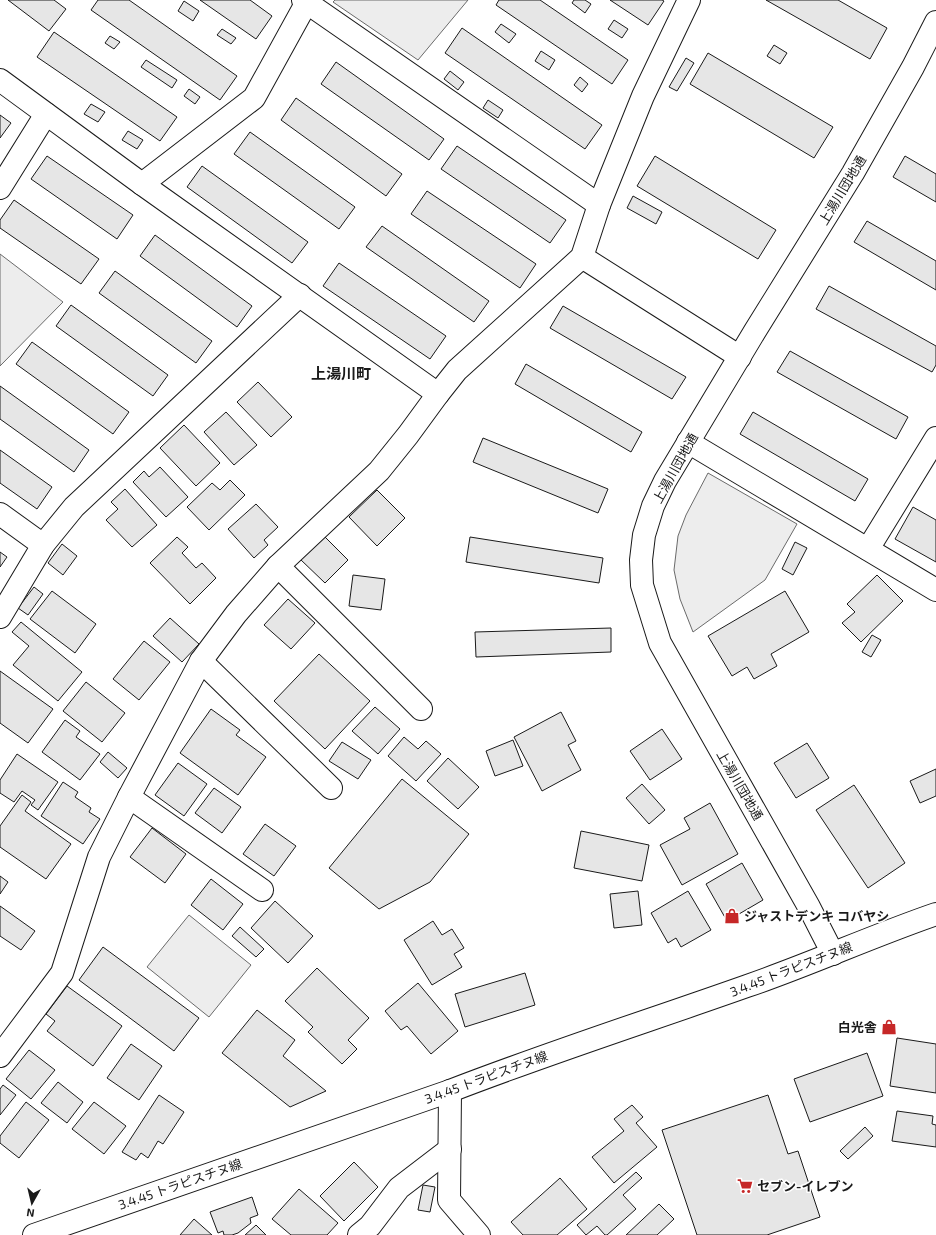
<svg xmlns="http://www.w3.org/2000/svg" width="936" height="1235" viewBox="0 0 936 1235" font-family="'Exo 2','Noto Sans JP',sans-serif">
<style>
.built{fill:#ededed;stroke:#6a6a6a}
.building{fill:#e6e6e6;stroke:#1a1a1a}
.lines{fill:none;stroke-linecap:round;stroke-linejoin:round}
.minor-casing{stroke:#1a1a1a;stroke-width:24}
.major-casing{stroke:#1a1a1a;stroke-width:24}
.minor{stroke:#fff;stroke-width:22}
.major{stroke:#fff;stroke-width:22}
.labels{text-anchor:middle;stroke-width:3;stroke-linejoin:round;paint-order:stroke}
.street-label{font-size:13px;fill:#1a1a1a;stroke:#fff}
.poi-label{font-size:13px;font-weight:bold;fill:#1a1a1a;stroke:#fff;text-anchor:start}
.quarter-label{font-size:15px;font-weight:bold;fill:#1a1a1a;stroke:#fff}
</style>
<rect width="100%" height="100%" fill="#fff"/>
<g class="built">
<path d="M335 0H468L418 60 333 2Z"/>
<path d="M0 254 63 302 0 366Z"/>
<path d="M708 473 797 524 765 580 693 632 680 599 674 570 678 536 686 515Z"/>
<path d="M189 915 251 965 209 1017 147 967Z"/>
</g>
<g class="building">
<path d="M8 0H54L66 9 49 31Z"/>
<path d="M98 0H129L237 76 220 100 91 10Z"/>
<path d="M200 0H250L272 16 256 39Z"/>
<path d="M499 0H540L628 60 612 84 496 5Z"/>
<path d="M574 0H585L591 4 585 13 572 3Z"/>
<path d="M610 0H662L664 1 648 25Z"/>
<path d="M766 0H838L887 28 870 59Z"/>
<path d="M184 1 199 11 193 21 178 11Z"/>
<path d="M614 20 628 29 622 38 608 29Z"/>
<path d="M501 24 516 34 509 43 495 32Z"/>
<path d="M462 28 602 125 585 149 445 53Z"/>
<path d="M222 29 236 38 231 44 217 35Z"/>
<path d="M54 32 177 117 160 141 37 57Z"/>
<path d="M110 36 120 42 114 49 105 43Z"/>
<path d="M774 45 787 53 780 64 767 56Z"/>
<path d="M541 51 555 60 549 70 535 61Z"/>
<path d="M708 53 833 127 814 158 690 84Z"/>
<path d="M686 58 694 63 677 91 669 87Z"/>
<path d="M146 60 177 80 172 88 141 67Z"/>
<path d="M336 62 444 139 429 160 321 84Z"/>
<path d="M450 71 464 82 458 90 444 79Z"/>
<path d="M580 77 588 84 582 92 574 85Z"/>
<path d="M189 89 200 97 195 104 184 96Z"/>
<path d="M296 98 402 174 386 196 281 120Z"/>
<path d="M488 100 503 110 498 118 483 108Z"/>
<path d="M91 104 105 112 98 122 84 114Z"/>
<path d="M0 115 11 123 0 138Z"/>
<path d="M128 131 143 140 137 149 122 140Z"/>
<path d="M250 132 355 207 339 229 234 154Z"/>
<path d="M457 146 566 220 550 243 441 169Z"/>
<path d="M47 156 133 215 117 239 31 179Z"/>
<path d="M655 156 776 230 758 259 637 186Z"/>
<path d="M905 156 936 174V202L893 177Z"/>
<path d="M202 166 308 242 292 263 187 187Z"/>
<path d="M427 191 536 264 520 288 411 214Z"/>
<path d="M633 196 662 212 656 224 627 208Z"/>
<path d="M14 200 99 259 81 284 0 228V220Z"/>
<path d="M867 221 936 261V290L854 242Z"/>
<path d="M382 226 489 301 474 322 366 247Z"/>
<path d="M155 235 252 306 237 327 140 256Z"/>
<path d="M339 263 446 336 430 359 323 286Z"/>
<path d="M115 271 212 341 196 363 99 293Z"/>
<path d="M829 286 936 346V365L932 372 816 309Z"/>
<path d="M71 305 168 375 153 396 56 326Z"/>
<path d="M563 306 686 377 672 399 550 328Z"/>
<path d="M32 342 129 412 113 434 16 364Z"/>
<path d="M790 351 908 417 896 439 777 372Z"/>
<path d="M526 364 642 432 631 452 515 384Z"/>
<path d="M258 382 292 417 271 437 237 402Z"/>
<path d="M0 386 89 450 74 472 0 419Z"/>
<path d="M226 412 257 445 234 465 204 432Z"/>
<path d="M753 412 868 479 855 501 740 434Z"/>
<path d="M184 425 220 463 196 486 160 448Z"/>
<path d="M483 438 608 489 598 513 473 462Z"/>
<path d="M0 450 52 487 37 509 0 483Z"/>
<path d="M160 467 188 497 166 517 133 482 144 471 149 477Z"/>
<path d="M230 480 245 495 209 530 187 507 212 483 220 490Z"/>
<path d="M125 489 157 525 132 547 106 520 118 509 111 502Z"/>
<path d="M377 490 405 518 377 546 349 517Z"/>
<path d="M256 504 278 527 264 540 268 545 254 558 228 529Z"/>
<path d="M913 507 936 520V562L895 539Z"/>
<path d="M323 535 348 560 325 583 300 559Z"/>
<path d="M177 537 188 547 182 553 196 568 202 563 216 578 190 604 150 563Z"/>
<path d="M470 537 603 558 599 583 466 562Z"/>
<path d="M795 542 807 548 793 575 782 569Z"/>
<path d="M62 544 77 556 63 575 48 563Z"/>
<path d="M0 552 7 557 0 567Z"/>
<path d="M353 575 385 579 381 610 349 606Z"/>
<path d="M877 575 903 601 861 642 842 623 855 612 847 604Z"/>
<path d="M34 587 43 594 28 615 18 608Z"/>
<path d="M52 591 96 624 75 653 30 619Z"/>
<path d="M785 591 809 632 771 654 777 666 754 679 747 667 732 676 708 636Z"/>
<path d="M288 599 315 623 291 649 264 625Z"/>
<path d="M170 618 199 644 182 662 153 636Z"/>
<path d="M21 622 82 672 58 701 13 665 29 646 12 632Z"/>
<path d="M611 628V652L476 657 475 632Z"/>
<path d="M872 635 881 640 871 657 862 652Z"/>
<path d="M144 641 170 662 139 700 113 679Z"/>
<path d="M319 654 370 701 325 749 274 701Z"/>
<path d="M0 671 53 709 28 743 0 723Z"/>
<path d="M86 682 125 713 102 742 63 711Z"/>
<path d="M375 707 400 729 378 754 352 731Z"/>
<path d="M211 709 240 730 236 735 266 757 238 795 180 753Z"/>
<path d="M561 712 576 741 568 745 581 770 542 791 514 737Z"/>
<path d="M65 720 80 731 76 737 100 754 80 780 42 752Z"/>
<path d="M662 729 682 759 650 780 630 751Z"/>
<path d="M404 737 418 749 426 741 441 754 416 781 388 756Z"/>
<path d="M513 740 523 766 495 776 486 751Z"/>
<path d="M342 742 371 760 358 779 329 761Z"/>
<path d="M807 743 829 778 796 798 774 763Z"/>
<path d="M108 752 127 768 118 778 100 762Z"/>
<path d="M17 754 58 782 38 810 31 805 35 800 22 791 14 802 0 793V780Z"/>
<path d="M448 758 479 787 458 809 427 781Z"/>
<path d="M178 763 207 784 184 816 155 795Z"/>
<path d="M936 769V796L920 803 910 781Z"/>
<path d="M402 779 469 834 430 882 379 909 329 868Z"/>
<path d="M63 782 78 792 75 797 91 808 89 812 100 819 83 844 41 816Z"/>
<path d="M642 784 665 810 649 824 626 798Z"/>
<path d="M854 785 905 863 868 888 816 810Z"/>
<path d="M214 788 241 807 222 833 195 813Z"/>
<path d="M22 795 31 802 25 811 71 844 46 879 0 847V826Z"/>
<path d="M710 803 738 854 682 885 660 845 690 829 684 818Z"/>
<path d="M265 824 296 846 274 876 243 854Z"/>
<path d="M152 828 186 854 165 883 130 857Z"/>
<path d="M581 831 649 845 642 881 574 868Z"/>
<path d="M742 863 763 900 727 921 706 884Z"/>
<path d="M0 876 8 882 0 894Z"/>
<path d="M211 879 243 904 223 930 191 905Z"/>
<path d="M638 891 642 925 614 928 610 894Z"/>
<path d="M688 891 711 930 681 947 676 938 668 943 651 913Z"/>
<path d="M275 901 313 936 288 963 251 928Z"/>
<path d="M0 906 35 931 21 950 0 936Z"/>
<path d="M433 921 442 935 452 929 464 948 454 954 462 967 432 985 404 940Z"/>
<path d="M240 927 264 949 256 957 232 936Z"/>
<path d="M103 947 199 1018 174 1051 79 980Z"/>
<path d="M317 968 369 1018 348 1040 357 1049 342 1064 308 1032 313 1027 285 1001Z"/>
<path d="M525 973 535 1005 465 1027 455 994Z"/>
<path d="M418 983 458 1031 431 1054 407 1026 401 1030 385 1011Z"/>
<path d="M67 986 122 1026 93 1066 47 1031 55 1021 46 1014Z"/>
<path d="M257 1010 295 1040 283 1056 326 1091 290 1107 222 1053Z"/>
<path d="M897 1038 936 1044V1093L890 1086Z"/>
<path d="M131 1044 162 1066 139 1100 107 1078Z"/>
<path d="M29 1050 55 1070 31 1099 6 1079Z"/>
<path d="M867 1053 883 1096 810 1122 794 1079Z"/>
<path d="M58 1082 83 1102 67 1123 41 1103Z"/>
<path d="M3 1085 16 1095 0 1115V1089Z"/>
<path d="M159 1095 184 1112 163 1144 158 1141 148 1158 141 1153 136 1160 122 1152Z"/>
<path d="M768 1095 788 1154 798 1151 820 1217 767 1235H697L662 1130Z"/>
<path d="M26 1102 49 1120 19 1158 0 1143V1136Z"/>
<path d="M94 1102 126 1126 104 1154 72 1129Z"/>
<path d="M632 1105 643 1117 636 1123 657 1147 614 1183 592 1157 624 1131 614 1119Z"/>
<path d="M897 1111 933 1116 932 1124 936 1125V1147L892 1141Z"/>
<path d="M865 1127 873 1136 848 1159 840 1151Z"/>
<path d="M354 1162 378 1187 344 1221 320 1196Z"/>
<path d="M636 1172 642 1178 623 1195 636 1209 607 1235H605L597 1226 586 1235 577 1225Z"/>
<path d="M560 1178 587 1209 557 1235H523L511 1222Z"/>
<path d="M423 1185 435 1187 430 1212 418 1210Z"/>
<path d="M299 1189 338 1223 327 1235H291L272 1219Z"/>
<path d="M252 1197 258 1215 250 1218 251 1223 238 1233 232 1235H224L223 1231 218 1233 210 1212Z"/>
<path d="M659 1204 674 1219 657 1235H626Z"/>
<path d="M194 1219 212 1235H180Z"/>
<path d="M256 1225 266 1235H245Z"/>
</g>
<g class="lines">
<defs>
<g id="minor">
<path d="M303 0 599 205"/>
<path d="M0 80 142 184 438 394"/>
<path d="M142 184 254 98 308 0"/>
<path d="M0 188 46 114"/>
<path d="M582 257 740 357"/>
<path d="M688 442 936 590"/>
<path d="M0 514 43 545"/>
<path d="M868 549 936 438"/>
<path d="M278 566 421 709"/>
<path d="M0 617 43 545 74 507 300 295"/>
<path d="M201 661 331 788"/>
<path d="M129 797 262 890"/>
<path d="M833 954 809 907 660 643 642 585 641 560 644 535 653 506 665 481 755 331 853 173 913 67 936 22"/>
<path d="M0 1056 62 973 99 857 129 797 201 661 236 614 278 566 379 471 408 435 438 394 457 370 582 257 599 205 643 96 689 0"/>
<path d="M450 1091 449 1200 479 1235"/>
<path d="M359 1235 370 1226 399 1188 450 1149"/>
</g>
<path id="major" d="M34 1235 450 1091C548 1053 648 1021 747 986 811 964 872 936 936 914"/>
</defs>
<use href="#minor" class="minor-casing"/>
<use href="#major" class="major-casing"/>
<use href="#minor" class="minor"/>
<use href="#major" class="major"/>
</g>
<defs>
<symbol id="shop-bare" viewBox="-9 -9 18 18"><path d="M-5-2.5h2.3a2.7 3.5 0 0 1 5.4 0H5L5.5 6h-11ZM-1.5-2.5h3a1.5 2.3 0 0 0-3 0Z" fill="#c62828" stroke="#fff" stroke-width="2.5" paint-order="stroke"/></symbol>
<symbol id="supermarket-bare" viewBox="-9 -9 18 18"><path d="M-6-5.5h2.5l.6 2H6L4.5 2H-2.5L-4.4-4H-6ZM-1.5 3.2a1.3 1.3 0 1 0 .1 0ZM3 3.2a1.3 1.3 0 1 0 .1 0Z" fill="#c62828" stroke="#fff" stroke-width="2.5" paint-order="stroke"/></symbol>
</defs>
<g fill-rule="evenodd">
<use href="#shop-bare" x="721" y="905" width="22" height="22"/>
<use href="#shop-bare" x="878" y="1016" width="22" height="22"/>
<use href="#supermarket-bare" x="734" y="1175" width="22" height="22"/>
</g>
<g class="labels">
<g class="street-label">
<text transform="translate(842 190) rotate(-59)" y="5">上湯川団地通</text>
<text transform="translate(675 468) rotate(-61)" y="5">上湯川団地通</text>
<text transform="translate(740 785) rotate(60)" y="5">上湯川団地通</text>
<text transform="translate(791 969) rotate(-21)" y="5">3.4.45 トラピスチヌ線</text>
<text transform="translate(486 1077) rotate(-20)" y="5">3.4.45 トラピスチヌ線</text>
<text transform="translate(180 1184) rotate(-19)" y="5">3.4.45 トラピスチヌ線</text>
</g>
<g class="poi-label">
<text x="744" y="921">ジャストデンキ コバヤシ</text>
<text x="877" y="1032" text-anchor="end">白光舎</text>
<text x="757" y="1191">セブン-イレブン</text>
</g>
<g class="quarter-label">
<text x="341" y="379">上湯川町</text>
</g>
</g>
<g transform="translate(32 1203) rotate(188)" stroke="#ffffff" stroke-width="3" paint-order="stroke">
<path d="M0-3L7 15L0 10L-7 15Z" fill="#1a1a1a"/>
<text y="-6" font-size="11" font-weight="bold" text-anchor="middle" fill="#1a1a1a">N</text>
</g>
</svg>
